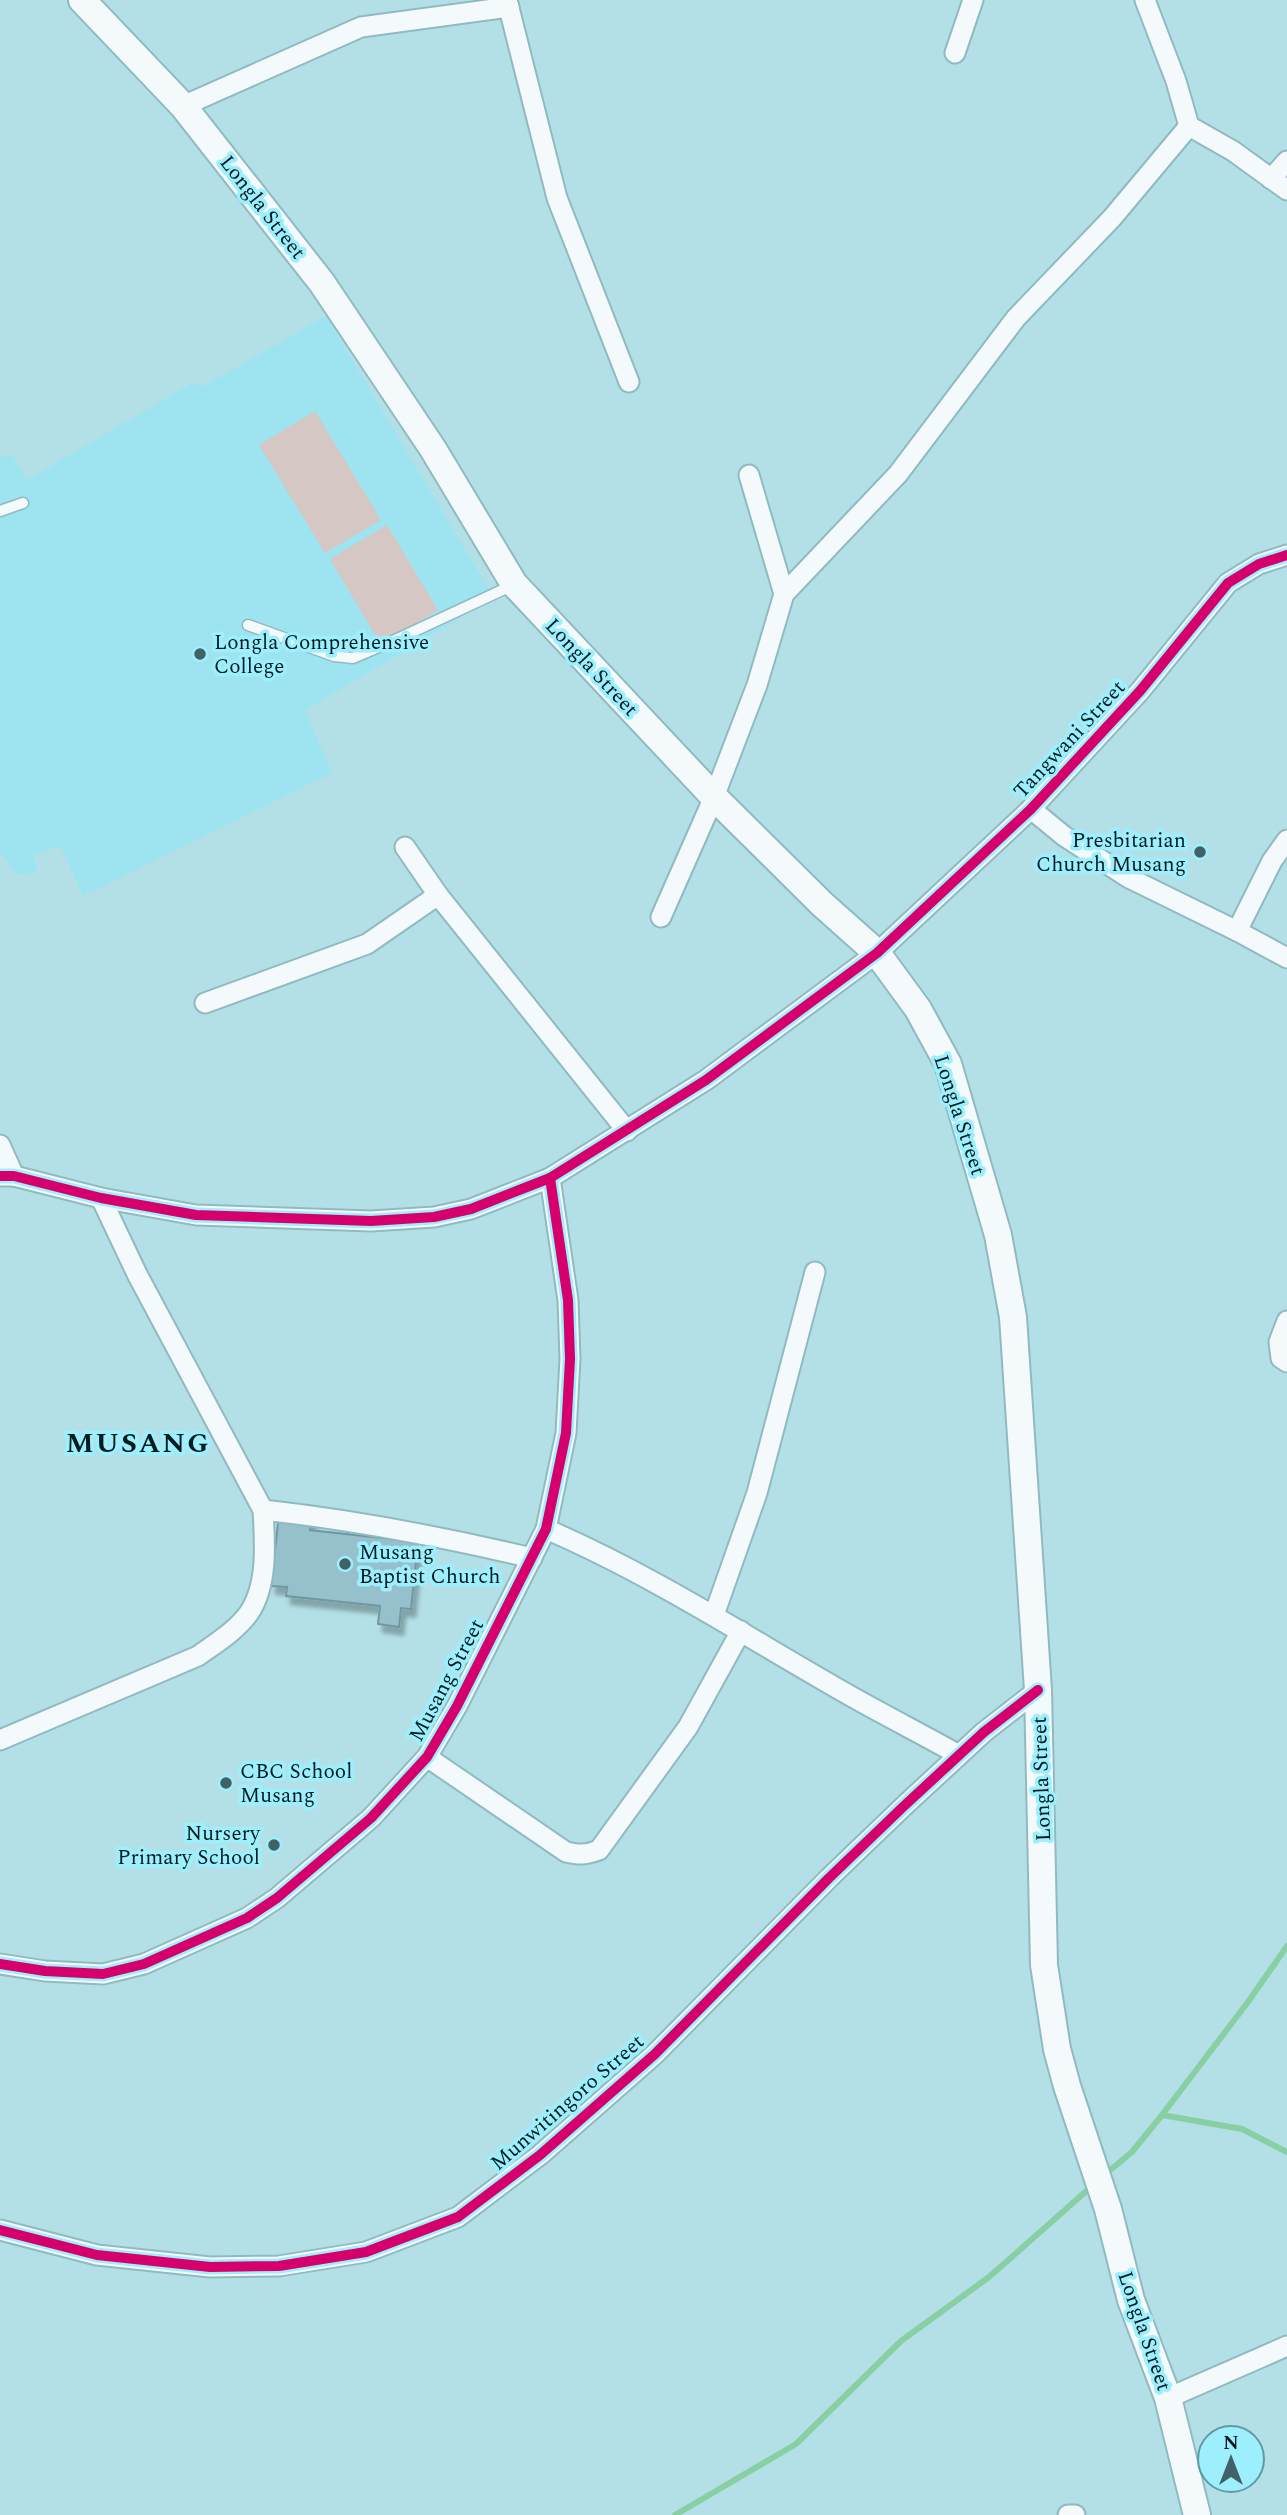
<svg xmlns="http://www.w3.org/2000/svg" width="1287" height="2515" viewBox="0 0 1287 2515" font-family="Spectral,serif">
<style>
.built{fill:#9ee4f0}
.green{fill:#d4c7c4}
.lines{fill:none;stroke-linecap:round;stroke-linejoin:round}
.stream{stroke:#88cfa4;stroke-width:6}
.building{fill:#95c0cc;stroke:#6f98a2;stroke-width:2;filter:url(#shadow)}
.service-casing{stroke:#90bac0;stroke-width:13}
.minor-casing{stroke:#90bac0;stroke-width:23}
.secondary-casing{stroke:#90bac0;stroke-width:30}
.service{stroke:#f4fafb;stroke-width:10}
.minor{stroke:#f4fafb;stroke-width:19}
.secondary{stroke:#f4fafb;stroke-width:26}
.cycleway-casing{stroke:#9deffd;stroke-width:15}
.cycleway{stroke:#d6006c;stroke-width:10}
.poi-dot{fill:#416166;stroke:#9deffd;stroke-width:2.5}
.labels{text-anchor:middle;stroke-width:7;stroke-linejoin:round;paint-order:stroke}
.street-label{font-size:21px;fill:#041c20;stroke:#9deffd}
.poi-label{font-size:21px;fill:#041c20;stroke:#9deffd;text-anchor:start}
.district-label{font-size:28px;font-weight:bold;letter-spacing:2px;fill:#041c20;stroke:#9deffd}
</style>
<defs>
<filter id="shadow"><feDropShadow dx="4.5" dy="8" stdDeviation="2" flood-color="#0004"/></filter>
</defs>
<rect width="100%" height="100%" fill="#b3e0e7"/>
<path class="built" d="M326 316 494 598 305 710 332 773 83 896 60 846 34 855 37 872 17 875 0 852V456L12 455 27 480 192 383 204 386Z"/>
<g class="green">
<path d="M315 411 381 520 325 553 259 445Z"/>
<path d="M387 525 438 610 381 645 330 559Z"/>
</g>
<g class="lines">
<g class="stream">
<path d="M1162 2115 1248 2002 1287 1946"/>
<path d="M1103 2176 1132 2152 1162 2115 1242 2129 1287 2152"/>
<path d="M675 2515 796 2444 901 2341 989 2277 1092 2186"/>
</g>
</g>
<path class="building" d="M279 1514 312 1517 310 1530 418 1542 411 1609 401 1608 399 1627 378 1624 380 1606 286 1596 287 1587 271 1586Z"/>
<g class="lines">
<defs>
<g id="service">
<path d="M0 511 23 503"/>
<path d="M248 625 334 656 353 658 393 641 513 585"/>
</g>
<g id="minor">
<path d="M507 0 557 198 629 382"/>
<path d="M1145 0 1176 81 1189 126 1233 151 1287 190"/>
<path d="M955 53 973 0"/>
<path d="M183 106 361 27 509 7"/>
<path d="M1271 179 1287 161"/>
<path d="M749 475 784 594"/>
<path d="M1031 809 1064 836 1129 878 1237 931 1272 861 1287 840"/>
<path d="M405 847 438 895 627 1131"/>
<path d="M661 917 714 797 757 685 784 594 898 474 1016 318 1112 218 1189 126"/>
<path d="M1237 931 1287 958"/>
<path d="M205 1003 367 944 438 895"/>
<path d="M0 1145 14 1176"/>
<path d="M0 1176H14L101 1198 196 1215 371 1221 434 1217 471 1209 550 1178 706 1080 877 953 1031 809 1140 691 1228 583 1259 564 1287 555"/>
<path d="M1287 1321 1279 1342 1281 1358 1287 1362"/>
<path d="M263 1510C354 1520 443 1537 532 1558"/>
<path d="M546 1529C655 1576 753 1641 856 1699 890 1718 925 1736 959 1755"/>
<path d="M714 1615 757 1493 815 1272"/>
<path d="M0 1740 198 1656C216 1643 236 1631 249 1613 268 1585 265 1543 263 1510L137 1274 101 1198"/>
<path d="M427 1757 566 1852C579 1855 586 1855 599 1850L688 1727 741 1631"/>
<path d="M0 1964 45 1971 103 1974 144 1964 247 1918 277 1898 371 1818 427 1757 457 1706 546 1529 566 1433 570 1359 568 1300 550 1178"/>
<path d="M0 2230 97 2255 210 2267 279 2266 366 2252 458 2217 540 2155 655 2054 829 1878 904 1806 984 1732 1038 1690"/>
<path d="M1168 2398 1287 2346"/>
<path d="M1068 2515H1075"/>
</g>
<path id="secondary" d="M82 0 183 106 322 283 433 449 514 584 714 797 822 904 877 953 918 1009 948 1064 998 1235 1013 1317 1038 1690 1044 1965 1057 2049 1067 2086 1108 2209 1131 2300 1168 2398 1197 2515"/>
</defs>
<use href="#service" class="service-casing"/>
<use href="#minor" class="minor-casing"/>
<use href="#secondary" class="secondary-casing"/>
<use href="#service" class="service"/>
<use href="#minor" class="minor"/>
<use href="#secondary" class="secondary"/>
<defs>
<g id="cycleway">
<path d="M0 1176H14L101 1198 196 1215 371 1221 434 1217 471 1209 550 1178 706 1080 877 953 1031 809 1140 691 1228 583 1259 564 1287 555"/>
<path d="M0 1964 45 1971 103 1974 144 1964 247 1918 277 1898 371 1818 427 1757 457 1706 546 1529 566 1433 570 1359 568 1300 550 1178"/>
<path d="M0 2230 97 2255 210 2267 279 2266 366 2252 458 2217 540 2155 655 2054 829 1878 904 1806 984 1732 1038 1690"/>
</g>
</defs>
<use href="#cycleway" class="cycleway-casing"/>
<use href="#cycleway" class="cycleway"/>
</g>
<g class="poi-dot">
<circle cx="200" cy="654" r="7"/>
<circle cx="1200" cy="852" r="7"/>
<circle cx="345" cy="1564" r="7"/>
<circle cx="226" cy="1783" r="7"/>
<circle cx="274" cy="1845" r="7"/>
</g>
<g class="labels">
<g class="street-label">
<text transform="translate(263 207) rotate(52)" y="7">Longla Street</text>
<text transform="translate(592 667) rotate(47)" y="7">Longla Street</text>
<text transform="translate(1069 739) rotate(-47)" y="7">Tangwani Street</text>
<text transform="translate(960 1115) rotate(72)" y="7">Longla Street</text>
<text transform="translate(446 1680) rotate(-62)" y="7">Musang Street</text>
<text transform="translate(1041 1779) rotate(-92)" y="7">Longla Street</text>
<text transform="translate(567 2102) rotate(-41)" y="7">Munwitingoro Street</text>
<text transform="translate(1145 2331) rotate(71)" y="7">Longla Street</text>
</g>
<g class="poi-label">
<text x="214" y="649">Longla Comprehensive<tspan x="214" dy="24">College</tspan></text>
<text x="1186" y="847" text-anchor="end">Presbitarian<tspan x="1186" dy="24">Church Musang</tspan></text>
<text x="359" y="1559">Musang<tspan x="359" dy="24">Baptist Church</tspan></text>
<text x="240" y="1778">CBC School<tspan x="240" dy="24">Musang</tspan></text>
<text x="260" y="1840" text-anchor="end">Nursery<tspan x="260" dy="24">Primary School</tspan></text>
</g>
<g class="district-label">
<text x="138" y="1452">MUSANG</text>
</g>
</g>
<g transform="translate(1231 2459)"><circle r="33" fill="#9deffd" stroke="#609ba5" stroke-width="2"/>
<path d="M0-5L12 26L0 18L-12 26Z" fill="#416166"/>
<text y="-10" font-size="19" font-weight="bold" text-anchor="middle" fill="#041c20">N</text>
</g>
</svg>
